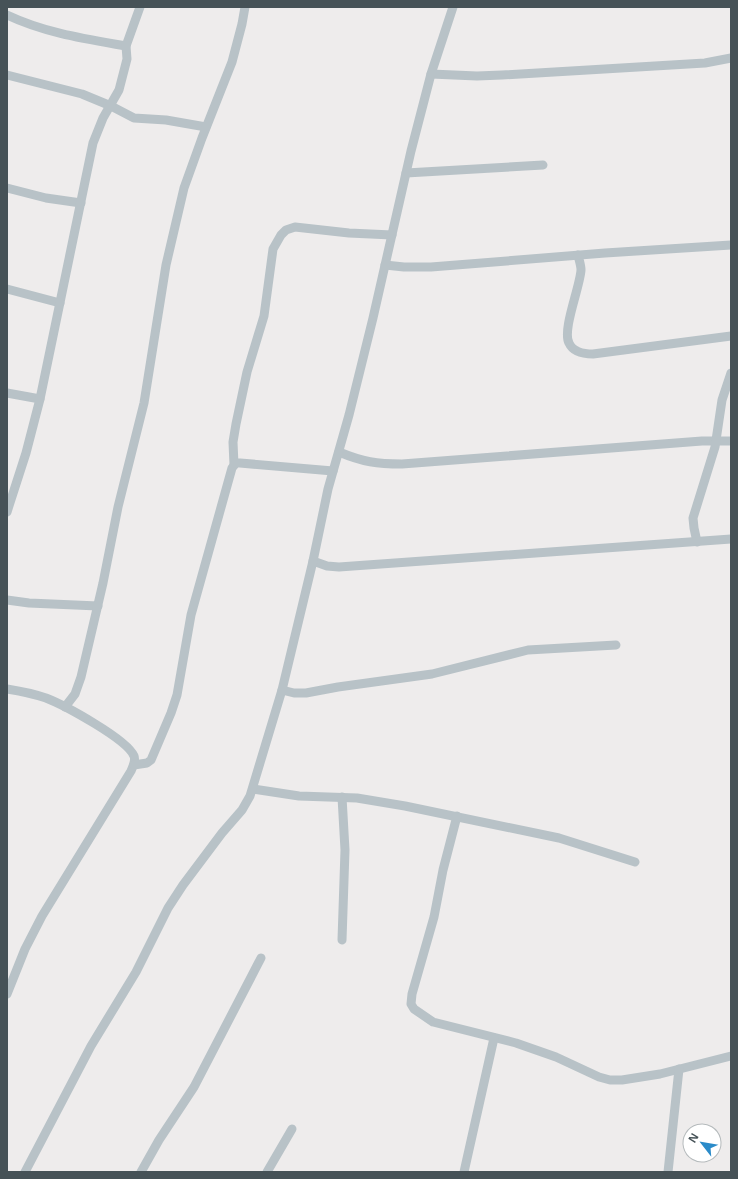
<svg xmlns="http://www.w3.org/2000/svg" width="738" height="1179" viewBox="0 0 738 1179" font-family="'Open Sans',sans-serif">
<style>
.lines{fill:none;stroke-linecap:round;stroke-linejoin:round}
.minor{stroke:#b8c2c7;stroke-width:9}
</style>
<rect width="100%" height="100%" fill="#eeecec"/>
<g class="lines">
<g class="minor">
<path d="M7 15C45 33 86 39 126 46"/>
<path d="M431 74 477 76 502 75 705 63 731 58"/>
<path d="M7 75 82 94 111 106 134 118 166 120 206 127"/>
<path d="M406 173 543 165"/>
<path d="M7 188 46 198 81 203"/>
<path d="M578 255C579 260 581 265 581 270 580 287 562 330 569 343 573 352 583 354 593 354L731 336"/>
<path d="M385 265 404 267H431L605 253 731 245"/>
<path d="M7 289 60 303"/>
<path d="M7 393 40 399"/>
<path d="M339 452C363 462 377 464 402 464L702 441H731"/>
<path d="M234 465 233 442 236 424 247 372 264 316 273 249 281 235 286 230 295 227 349 233 392 235"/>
<path d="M7 512 26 453 40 399 93 143 103 118 119 90 127 59 126 46 140 7"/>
<path d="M697 542 694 528 693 518 715 447 722 400 731 373"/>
<path d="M313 561 327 566 339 567 731 539"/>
<path d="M7 600 29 603 98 606"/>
<path d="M7 689C20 691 34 694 46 698 64 705 127 739 134 756 136 761 133 766 131 771L42 916 25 949 7 994"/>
<path d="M282 690 294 693H306L338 687 432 674 528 650 616 645"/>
<path d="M65 707 75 694 81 677 103 583 118 507 144 403 166 265 184 188 202 138 232 62 242 24 245 7"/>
<path d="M134 765 147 763 151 760 171 713 177 695 191 615 232 468 236 463H240L333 471"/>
<path d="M253 789 299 796 357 798 405 806 559 838 635 862"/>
<path d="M342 797 345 850 342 940"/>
<path d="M457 816 443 870 434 917 412 994 411 1004 414 1009 433 1022 516 1043 556 1057 599 1077 610 1080H622L660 1074 731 1056"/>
<path d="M25 1172 91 1046 136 972 168 908 183 885 222 833 242 810 250 796 282 690 313 561 328 489 349 415 373 318 411 151 431 74 453 7"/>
<path d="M141 1172 159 1140 194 1087 261 958"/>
<path d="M267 1172 292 1129"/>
<path d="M464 1172 494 1038"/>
<path d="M668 1172 679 1069"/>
</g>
</g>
<rect width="738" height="1179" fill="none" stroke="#465257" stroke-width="16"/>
<g transform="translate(702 1143) rotate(301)"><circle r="19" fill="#ffffff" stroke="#b5babc"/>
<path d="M0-3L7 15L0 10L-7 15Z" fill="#2b8bc9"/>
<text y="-6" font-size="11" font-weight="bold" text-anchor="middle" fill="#465257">N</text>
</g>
</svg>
